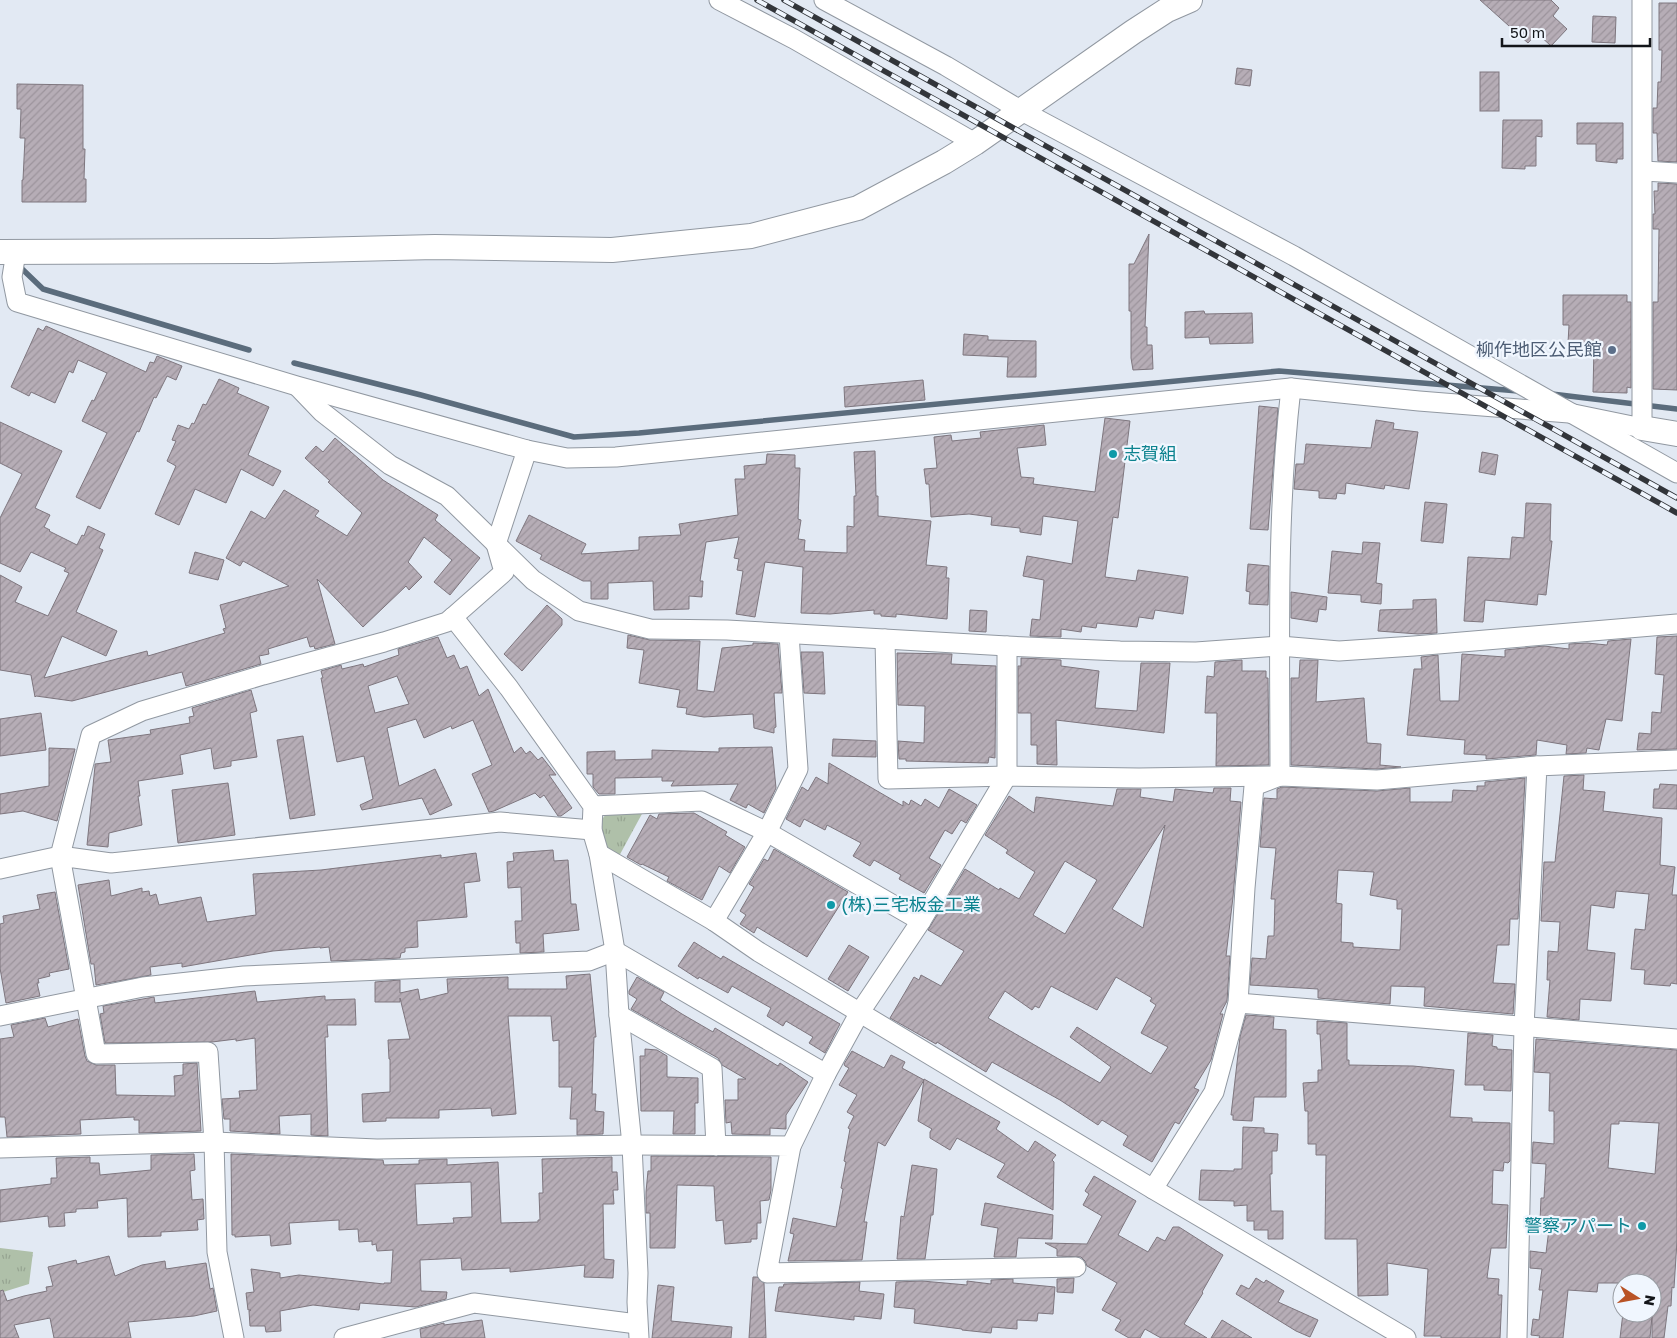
<svg xmlns="http://www.w3.org/2000/svg" width="1677" height="1338" viewBox="0 0 1677 1338" font-family="'Golos Text','Noto Sans JP',sans-serif">
<style>
.park{fill:url(#park-tufts)}
.lines{fill:none;stroke-linecap:round;stroke-linejoin:round}
.stream{stroke:#5b6c7c;stroke-width:5.5}
.building{fill:url(#building-hatch);stroke:#7e767e;fill-rule:evenodd}
.minor-casing{stroke:#9198a1;stroke-width:21}
.tertiary-casing{stroke:#9198a1;stroke-width:26}
.minor{stroke:#fff;stroke-width:19}
.tertiary{stroke:#fff;stroke-width:24}
.rail-casing{stroke:#32353a;stroke-width:5.5}
.rail{stroke:#f0f6fe;stroke-width:4;stroke-dasharray:11;stroke-linecap:butt}
.service-dot{fill:#5c6f8a;stroke:#f0f6fe;stroke-width:2}
.culture-dot{fill:#0f9aa8;stroke:#f0f6fe;stroke-width:2}
.labels{text-anchor:middle;stroke-width:4.5;stroke-linejoin:round;paint-order:stroke}
.service-label{font-size:18px;fill:#4e5e75;stroke:#f0f6fe;text-anchor:end}
.culture-label{font-size:18px;fill:#0d838f;stroke:#f0f6fe;text-anchor:start}
</style>
<defs>
<pattern id="park-tufts" width="24" height="20" patternUnits="userSpaceOnUse" patternTransform="scale(1.25)"><rect width="24" height="20" fill="#afc0a9"/><path d="M3 7l-1-3M5 7V3M7 7l1-3M15 17l-1-3M17 17v-4M19 17l1-3" fill="none" stroke="#96a491"/></pattern>
<pattern id="building-hatch" width="6" height="6" patternUnits="userSpaceOnUse" patternTransform="scale(1.25)"><rect width="6" height="6" fill="#b6adb6"/><path d="M-1 1l2-2M0 6l6-6M5 7l2-2" fill="none" stroke="#9c949c"/></pattern>
</defs>
<rect width="100%" height="100%" fill="#e2e9f3"/>
<g class="park">
<path d="M643 812 618 858 602 847 597 826 606 814Z"/>
<path d="M0 1248 33 1252 29 1284 0 1293Z"/>
</g>
<g class="lines">
<g class="stream">
<path d="M18 265 43 289 249 350"/>
<path d="M294 363 421 395 574 437 639 433 1279 371 1518 391"/>
<path d="M1552 394 1677 409"/>
</g>
</g>
<g class="building">
<path d="M1480 0H1551L1559 8 1553 16 1567 29 1551 46 1537 33 1528 43Z"/>
<path d="M1659 3H1677V162L1658 161 1657 133H1653V108H1657L1658 82H1661L1662 50H1659Z"/>
<path d="M1593 16 1616 17 1615 43 1592 42Z"/>
<path d="M1237 68 1252 70 1250 86 1235 84Z"/>
<rect x="1480" y="72" width="19" height="39"/>
<path d="M17 84 83 85V149H85L84 179H86V202H22V180H23L25 138H20L21 109H17Z"/>
<path d="M1503 120H1542V137L1536 136V166H1525V169L1502 168Z"/>
<path d="M1577 123H1623V159H1617V163L1596 161V144H1577Z"/>
<path d="M1658 183 1677 184V390L1653 389V302H1658L1659 229H1653V214H1655L1654 191H1658Z"/>
<path d="M1149 234 1145 327H1147V345H1152L1153 369 1133 370 1131 358V311H1129V264H1134Z"/>
<path d="M1563 295H1627V302H1631V388L1627 387V393L1593 392 1594 346 1568 343 1569 325H1563Z"/>
<path d="M1204 311 1205 314 1252 313 1253 343 1210 344 1209 337 1185 338V312Z"/>
<path d="M46 326 146 372 150 362 154 363 157 356 182 366 176 380 167 376 156 398 154 397 139 432 137 431 100 509 76 497 107 433 82 421 92 400 94 401 107 373 78 360 73 373 69 371 55 403 31 392 29 396 11 387 38 328 43 331Z"/>
<path d="M964 334 988 336V340L1036 341V377H1007L1008 357 963 355Z"/>
<path d="M219 379 239 388 237 393 269 407 248 455 281 471 273 486 241 469 226 503 195 489 179 525 155 514 176 466 167 461 176 441 172 440 178 425 189 429 192 423 194 424 203 404 206 405Z"/>
<path d="M923 380 925 400 845 407 844 387Z"/>
<path d="M1259 406 1278 408 1268 530 1250 529Z"/>
<path d="M1105 418 1130 421 1118 518 1113 517 1105 577 1136 581 1138 570 1188 577 1183 614 1155 610 1153 619 1139 617 1137 627 1097 623 1096 628 1082 626 1081 632 1061 629V637L1030 636 1032 619 1040 620 1044 580 1023 576 1027 556 1072 564 1078 521 1043 516 1041 535 1020 532V528L991 525 992 517 969 514 931 517 929 484H926L924 469 937 468 934 437 951 435 952 441 981 438 980 432 1044 425 1046 445 1017 448 1021 477 1034 478 1033 484 1095 492Z"/>
<path d="M1376 420 1394 423 1393 429 1418 432 1409 489 1385 485 1384 489 1346 483 1345 494 1337 493 1336 499 1319 498V491L1294 489 1296 464H1304L1306 444 1371 448Z"/>
<path d="M0 422 62 451 35 508 50 515 44 527 50 530 49 531 77 545 82 535 84 536 88 526 105 534 99 548 103 550 76 612 117 631 106 656 62 636 44 678 147 651 148 656 225 633 223 629 226 628 220 605 289 586 243 561 240 566 226 558 251 511 265 519 284 490 319 511 315 516 347 536 362 513 328 482 330 481 305 458 316 446 323 452 335 438 383 480 438 515 435 520 480 558 450 595 434 582 452 560 424 537 408 562 422 577 409 590 406 586 363 627 317 579 335 644 315 649 314 646 310 647 307 637 268 649 269 654 259 656 261 664 186 686 182 672 72 701 36 696 35 697 31 675 0 670V575L22 587 15 602 48 616 69 573 64 571 66 568 31 552 20 572 0 563V518L22 474 0 463Z"/>
<path d="M875 451 876 496H878V516L931 521 926 565 947 567 946 578H949L947 619 896 614V617L881 616V614H874V610L830 614 801 613 803 567 765 562 755 617 736 614 743 571 737 570 739 559 734 558 739 537 706 542 700 581H703L702 597 689 596V609L654 610 653 581 608 583V599H591V581H583L540 559 542 555 516 541 529 515 586 544 581 554 639 550V537L681 535 679 524 738 515 735 479H745L744 466 766 464 767 454 795 455V468H800L798 519 801 520 798 539 805 540 804 551 847 553V526L854 527V496H856L854 452Z"/>
<path d="M1482 452 1498 455 1495 475 1479 472Z"/>
<path d="M1425 502 1447 504 1443 543 1421 541Z"/>
<path d="M1526 503 1551 504 1550 541H1552L1546 595 1538 594 1537 605 1485 600 1483 622 1464 621 1468 557 1510 559 1512 537 1524 538Z"/>
<path d="M1363 542 1380 543 1376 583 1382 584 1381 604 1361 602V595L1328 593 1332 551 1362 554Z"/>
<path d="M195 552 224 560 218 580 189 573Z"/>
<path d="M1248 564 1269 566 1268 605 1249 604 1250 592 1246 591Z"/>
<path d="M1291 592 1327 597 1326 610 1319 609 1317 622 1291 618Z"/>
<path d="M1436 599 1437 633 1418 634 1378 631 1380 610 1413 609V600Z"/>
<path d="M547 605 562 619V625L522 671 504 654Z"/>
<path d="M970 610 987 611 986 632 969 631Z"/>
<path d="M628 635 650 640 700 641 697 690 714 692 722 648 753 645V643L778 644 782 693H774L776 727 774 728V733L754 728 753 714 704 717 686 714 687 708 677 707 680 690 639 683 644 650 627 648Z"/>
<path d="M1677 636V749L1637 750 1639 733 1651 734 1652 712 1661 713 1664 675 1655 674 1657 637Z"/>
<path d="M438 637 447 658 454 655 460 669 467 666 479 696 488 689 514 753 521 747 526 754 530 751 538 760 542 757 556 775H549L572 808 561 816H558L544 795 540 798 535 793 494 811 489 812 472 774 492 765 473 720 452 729 451 726 424 738 416 719 387 728 399 786 435 769 452 805 430 815 422 798 362 810 360 805 373 799 364 756 337 762 321 678H323L321 671 341 665 342 669 363 664 364 667 399 655 398 649ZM397 676 409 704 375 713 368 686Z"/>
<path d="M1631 639 1622 721 1606 719 1599 750 1587 748 1586 753 1566 754 1567 745 1537 740 1536 755 1486 759V755L1464 754 1465 740 1407 735 1414 669H1422L1421 657 1438 655 1440 701H1459L1462 654 1505 657V650L1544 646 1569 649V644L1587 643 1607 645 1608 641Z"/>
<path d="M801 652H823L825 694 804 693Z"/>
<path d="M897 653 952 654 951 664 996 666 995 758 989 757 988 763 906 761V759H899L898 741 924 743 925 706 898 705Z"/>
<path d="M1021 658 1061 660V666L1099 671 1095 708 1137 711 1141 663H1170L1164 733 1056 720 1057 765 1037 764V745H1031V713H1018V666H1021Z"/>
<path d="M1242 660V671H1266V678H1268L1269 765 1216 766 1217 713H1205L1207 676 1214 677 1215 662Z"/>
<path d="M1300 660H1318L1316 702 1364 698 1367 743 1381 744 1380 765 1401 767 1377 769 1291 765V678H1299Z"/>
<path d="M251 690 257 711 250 713 257 757 231 761V766L214 769 211 748 180 755 183 774 138 781 140 796H138L142 825 109 833 108 847 87 845 95 766V764L111 762 108 740 151 734 150 730 190 723 189 717 194 716 192 708Z"/>
<path d="M41 713 46 750 0 756V719Z"/>
<path d="M303 736 315 815 290 819 277 740Z"/>
<path d="M833 739 876 741V757L832 756Z"/>
<path d="M772 747 776 788 764 813 748 804 746 808 730 800 738 784 671 786 674 781H662V777L615 778V794H599L593 787V774H587V752L615 751V760L652 759V750L719 752V748Z"/>
<path d="M49 748 75 749 57 821 23 811 0 814V794L49 786Z"/>
<path d="M829 763 903 806V801L909 805 911 800 921 806 925 799 939 808 949 789 977 805 966 823 961 820 952 834 945 830 929 858 941 865 924 893 899 879 901 875 874 860 870 866 853 856 861 843 827 825 825 830 804 819 800 827 786 819 802 787 808 791 816 777 828 784Z"/>
<path d="M1584 775 1583 790 1605 792 1603 811 1662 818 1660 865 1675 867 1672 895H1677V984L1671 983 1670 986 1644 984 1645 970 1631 969 1635 929 1645 930 1649 894 1616 891 1614 908 1591 905 1587 950 1615 953 1611 1001 1580 999 1579 1020 1547 1017 1550 980H1547L1548 951 1558 952 1560 922 1541 921 1544 862H1555L1564 776Z"/>
<path d="M1525 778 1518 919H1510L1509 945H1497L1493 983 1515 984 1513 1014 1424 1006 1425 987 1391 986 1390 1004 1318 998V989L1250 985 1252 958 1266 959 1268 936H1274L1275 899H1271L1276 848 1260 847 1264 798 1277 799V789L1282 787 1377 791 1410 788V802H1452L1453 790 1477 791V786H1485V782ZM1338 870 1374 872 1370 895 1397 900V909H1402L1400 950 1353 947V943L1341 942 1342 904 1336 903Z"/>
<path d="M228 783 235 835 178 843 172 790Z"/>
<path d="M1660 784 1677 785V809L1653 808 1654 789H1659Z"/>
<path d="M1214 788H1231L1230 801 1241 802 1233 897 1226 956H1230L1227 1001 1220 1014H1223L1211 1060 1194 1088 1199 1090 1179 1124 1175 1122 1152 1162 1123 1145 1128 1136 1102 1120 1098 1125 1060 1100 992 1062 986 1072 937 1042 936 1044 890 1018 914 977 919 980 921 975 941 986 964 951 928 930 965 869 999 890 1000 888 1019 899 1035 872 1006 853 1008 850 985 835 1009 796 1034 813 1036 797 1113 806 1117 789H1141L1140 797 1173 802 1175 789 1213 793ZM1165 825 1143 928 1112 909ZM1065 861 1097 880 1065 934 1033 915ZM1116 977 1152 998 1150 1001 1156 1005 1141 1033 1168 1047 1151 1074 1077 1027 1070 1037 1111 1067 1100 1083 988 1018 1005 991 1032 1010 1035 1006 1039 1008 1051 986 1097 1010Z"/>
<path d="M694 813 727 832 725 835 745 847 730 873 719 866 702 900 667 881 669 877 642 864 641 865 627 857 650 815 657 819 659 814Z"/>
<path d="M774 849 848 892 807 957 757 927 754 933 740 924 746 915 740 911 754 887 749 884 764 859 768 861Z"/>
<path d="M553 850 554 861 568 860 571 904H576L579 930 543 934 544 952 520 953V943H516L515 921H522L521 887 508 888 507 862 514 861 513 853Z"/>
<path d="M476 853 480 881 464 883 467 917 417 921 418 947 405 948V952L401 953 400 958 331 961 329 947 320 948V947L273 951 182 967V963L150 967 151 975 96 985 94 964H91L78 885 109 880 111 896 142 888V892L149 891 150 896 156 894 159 905 201 897 207 922 256 915 253 874 321 870 441 855V858Z"/>
<path d="M55 892 69 969 49 973 50 976 38 979 39 983H37L40 996 6 1003 0 968V924L4 923 3 916 40 909 37 895Z"/>
<path d="M694 942 721 959 723 956 840 1024 825 1053 809 1043 813 1037 786 1021 783 1026 767 1016 771 1008 732 986 728 993 699 977 698 979 678 966Z"/>
<path d="M849 945 869 957 848 991 828 979Z"/>
<path d="M590 974 596 1037H594L592 1094H596L595 1111 604 1112 603 1134 577 1135V1119H570L572 1087H559V1040L553 1041 551 1016H508L516 1114 492 1116 491 1108 439 1110V1118H386V1121L363 1122 362 1094 390 1092V1059H389L388 1040 410 1039 400 998V1002H375V982L400 980V993L418 989 420 1000 448 993 447 979 508 977V989H567L566 976Z"/>
<path d="M637 977 664 992 660 1000 682 1014 713 1032 715 1028 778 1066 780 1063 808 1082 786 1115V1129L770 1128V1135L732 1134 731 1122 726 1123 725 1100H738V1079H746L722 1065 718 1058 631 1009 637 999 629 994V991Z"/>
<path d="M255 991 257 1002 325 996V1000L355 999 356 1025H327L328 1037H325L328 1136 311 1135V1114L279 1116 280 1134 230 1131V1119H224L222 1099 240 1098 239 1091 257 1090 255 1038 236 1041V1039L212 1042 105 1043 100 1014 104 1013 103 1006 154 997 155 1003Z"/>
<path d="M1246 1015 1274 1017 1273 1029 1286 1030V1097H1254L1252 1121 1233 1120V1115H1231L1240 1037Z"/>
<path d="M45 1018 48 1027 78 1019 85 1056 87 1061 96 1065H115L116 1095 175 1096 174 1076 183 1075V1064L197 1063 201 1131 139 1133V1120H134V1117L80 1120 81 1134 7 1137 5 1117H0V1039L14 1037 11 1025Z"/>
<path d="M1317 1021 1347 1023V1060H1349V1065L1413 1066 1454 1070 1450 1117 1472 1118V1122L1510 1123V1161L1508 1163 1504 1162 1503 1171 1493 1170 1492 1204 1508 1205 1506 1248H1491L1487 1278 1499 1279 1498 1295H1502L1500 1338H1441V1336H1424L1428 1269 1387 1263 1388 1295 1358 1296 1357 1239H1325L1326 1155H1316V1144H1308V1111H1305L1303 1083 1318 1082V1070H1322L1320 1034H1317Z"/>
<path d="M1468 1033 1493 1035 1492 1046 1497 1047V1049L1512 1050 1511 1091 1484 1090V1085H1465Z"/>
<path d="M1536 1039 1677 1050V1241L1674 1288 1672 1287 1671 1306H1668L1664 1338H1652V1316L1650 1338H1620L1623 1313H1652V1283H1598L1597 1292 1568 1290 1563 1338H1539L1540 1336 1531 1335 1533 1319 1539 1320 1543 1290H1539L1542 1269 1530 1268V1251L1546 1253 1550 1221H1540L1541 1198H1544L1546 1164 1532 1163 1533 1142 1554 1144V1111H1549L1550 1073 1534 1072ZM1619 1121 1659 1123 1655 1174 1608 1168 1611 1124H1619Z"/>
<path d="M645 1049 657 1050 667 1056V1077L698 1078V1103H695V1134H673L674 1111H641L640 1056H645Z"/>
<path d="M852 1051 884 1068 891 1055 905 1062 902 1068 924 1080 885 1146 878 1142 864 1222H867L862 1260 788 1261 794 1234 790 1233 793 1218 836 1227 843 1189 841 1188 846 1162 844 1161 850 1129 848 1128 854 1116 847 1112 857 1095 839 1085 849 1068 845 1066 844 1064Z"/>
<path d="M924 1079 1000 1122 996 1129 1028 1152 1035 1141 1056 1155 1052 1160 1054 1162 1053 1210 997 1177 1005 1164 957 1138 950 1150 930 1138V1132L932 1129 918 1121Z"/>
<path d="M1243 1127 1264 1128V1133L1278 1134 1277 1151H1272V1174H1270L1271 1211H1283V1239H1268V1230H1254V1221H1247V1205L1234 1206V1201L1199 1200 1201 1170 1234 1171V1169H1242Z"/>
<path d="M194 1154 195 1170 190 1171 192 1200 203 1199 204 1219 197 1220 198 1230 161 1232V1236L128 1237 127 1198 97 1201 98 1208 76 1209V1212L64 1213 65 1226 49 1227 48 1216 0 1222V1190L51 1184V1178H57L56 1158 90 1157V1163H99L100 1175 151 1170V1155Z"/>
<path d="M231 1154 383 1160 384 1165 419 1164V1160L447 1159V1165L498 1162 501 1223 538 1222V1220H540L539 1193H543L542 1159 612 1157V1172H617L618 1190H613L614 1204H603L604 1259 614 1260 613 1278 584 1277 585 1265 510 1272V1268L462 1270 461 1258 420 1260 421 1291 447 1292 446 1299 416 1307 360 1303 359 1310 313 1305 280 1311 281 1331 266 1332 265 1326H250L249 1311 251 1310H248L246 1293 254 1292 251 1269 280 1273V1278L299 1275 384 1284V1283H391L393 1250 377 1251 376 1244 372 1245V1241L359 1242 358 1229 339 1230V1220L289 1223 291 1244 271 1246 270 1235 235 1237V1235H232ZM471 1182 472 1217 453 1218 454 1223 417 1225 415 1184Z"/>
<path d="M651 1156 771 1157V1190L769 1200 760 1201 761 1223H757V1239H751V1242L725 1244 723 1220 716 1221 714 1186 677 1185 675 1248H650V1213H646V1192L648 1171H651Z"/>
<path d="M912 1165 937 1169 933 1215H931L925 1259H897L901 1216 904 1217Z"/>
<path d="M1094 1176 1136 1201 1118 1235 1148 1252 1157 1237 1165 1241 1173 1227H1179L1223 1255 1202 1292 1203 1293 1184 1324 1207 1338H1161L1145 1329 1140 1338H1129L1115 1330 1121 1320 1102 1310 1117 1283 1087 1266 1085 1261 1081 1257 1057 1256V1249L1045 1243 1087 1244 1102 1216 1083 1205 1089 1194 1085 1191Z"/>
<path d="M985 1203 1053 1215 1052 1239 1018 1238 1016 1257H994L998 1228 981 1225Z"/>
<path d="M109 1256 115 1276 142 1265 165 1261 166 1269 206 1263 210 1289 213 1288 217 1311 194 1316 128 1322 131 1338H54L50 1318 14 1325 19 1338H0V1291L3 1290 7 1301 24 1296 47 1291 46 1287 53 1286 48 1267 76 1260 77 1264Z"/>
<path d="M753 1277H757L764 1283 766 1338H749Z"/>
<path d="M1074 1278 1073 1293 1057 1292V1279Z"/>
<path d="M1256 1278 1264 1283 1266 1280 1284 1291 1278 1302 1318 1320 1310 1337 1296 1331 1236 1294 1241 1285 1249 1289Z"/>
<path d="M1013 1279V1283L1055 1287 1053 1314 1038 1313 1037 1321 1017 1320V1329L992 1327 991 1333 962 1330V1329L914 1323 915 1309 894 1307 896 1282 922 1281 967 1285V1281L991 1284V1280Z"/>
<path d="M860 1282 859 1291 884 1294 881 1319 854 1316V1320L775 1311 779 1287H783L784 1284Z"/>
<path d="M658 1285 674 1287 671 1321 732 1327 731 1338H652Z"/>
<path d="M482 1320 485 1338H421L420 1329 444 1323V1325Z"/>
<path d="M1222 1320 1252 1338H1211Z"/>
</g>
<g class="lines">
<defs>
<g id="minor">
<path d="M719 0 794 39 975 143"/>
<path d="M824 0 946 66 1020 110 1294 256 1677 473"/>
<path d="M1644 171 1677 173"/>
<path d="M16 252 12 277 17 302 297 386 527 450 567 458 616 457 1291 388 1419 401 1569 413 1642 428V0"/>
<path d="M298 387 322 412 390 465 447 496 533 580 579 611 650 629 727 630 1007 646 1120 651 1196 652 1280 646 1339 651 1414 646 1677 624"/>
<path d="M453 617 509 688 593 806 592 830 599 854 615 951 619 1015 632 1145 638 1273 637 1302 639 1338"/>
<path d="M885 639 888 779 1007 776 1139 778 1280 776 1377 780 1537 766"/>
<path d="M593 806 702 801 767 832 921 921"/>
<path d="M599 854 714 921 759 952 1153 1189 1406 1338"/>
<path d="M0 869 60 856 91 735 142 711 263 675 384 642 447 622 453 617 504 572 496 544 527 450"/>
<path d="M714 921 767 832 798 769 789 634"/>
<path d="M615 951 826 1074"/>
<path d="M1238 1003 1677 1039"/>
<path d="M619 1015 712 1068 716 1146"/>
<path d="M0 1016 143 987 244 976 589 961 615 951"/>
<path d="M791 1146 826 1074 860 1012 921 921 1007 776V646"/>
<path d="M0 1148 214 1142 377 1149 632 1145 791 1146 767 1273 1076 1267"/>
<path d="M1153 1189 1214 1092 1238 1003 1245 888 1254 786 1280 776C1280 647 1276 517 1291 388"/>
<path d="M234 1338 217 1252 214 1142 208 1052 96 1054 60 856 111 863 500 822 592 830"/>
<path d="M344 1338 474 1303 637 1324"/>
<path d="M1517 1338 1524 1027 1537 766 1677 760"/>
</g>
<g id="tertiary">
<path d="M0 252 272 251 435 247 612 250 751 236 858 208 944 162 975 143 1133 32 1167 10 1190 0"/>
<path d="M1642 428 1677 434"/>
</g>
</defs>
<use href="#minor" class="minor-casing"/>
<use href="#tertiary" class="tertiary-casing"/>
<use href="#minor" class="minor"/>
<use href="#tertiary" class="tertiary"/>
<defs>
<g id="rail">
<path d="M757 0 1677 513"/>
<path d="M784 0 1677 498"/>
</g>
</defs>
<use href="#rail" class="rail-casing"/>
<use href="#rail" class="rail"/>
</g>
<circle class="service-dot" cx="1612" cy="350" r="5"/>
<g class="culture-dot">
<circle cx="1113" cy="454" r="5"/>
<circle cx="831" cy="905" r="5"/>
<circle cx="1642" cy="1226" r="5"/>
</g>
<g class="labels">
<g class="service-label">
<text x="1602" y="356">柳作地区公民館</text>
</g>
<g class="culture-label">
<text x="1123" y="460">志賀組</text>
<text x="841" y="911">(株)三宅板金工業</text>
<text x="1632" y="1232" text-anchor="end">警察アパート</text>
</g>
</g>
<g transform="translate(1637 1298) rotate(101)"><circle r="24" fill="#f0f6fe" stroke="#989ca2"/>
<path d="M0-4L9 19L0 12L-9 19Z" fill="#b95326"/>
<text y="-8" font-size="14" font-weight="bold" text-anchor="middle" fill="#131519">N</text>
</g>
<path d="M1502 38v8h148v-8" fill="none" stroke="#131519" stroke-width="2.5"/>
<text x="1510" y="38" font-size="15" fill="#131519" stroke="#f0f6fe" stroke-width="4" paint-order="stroke">50 m</text>
</svg>
